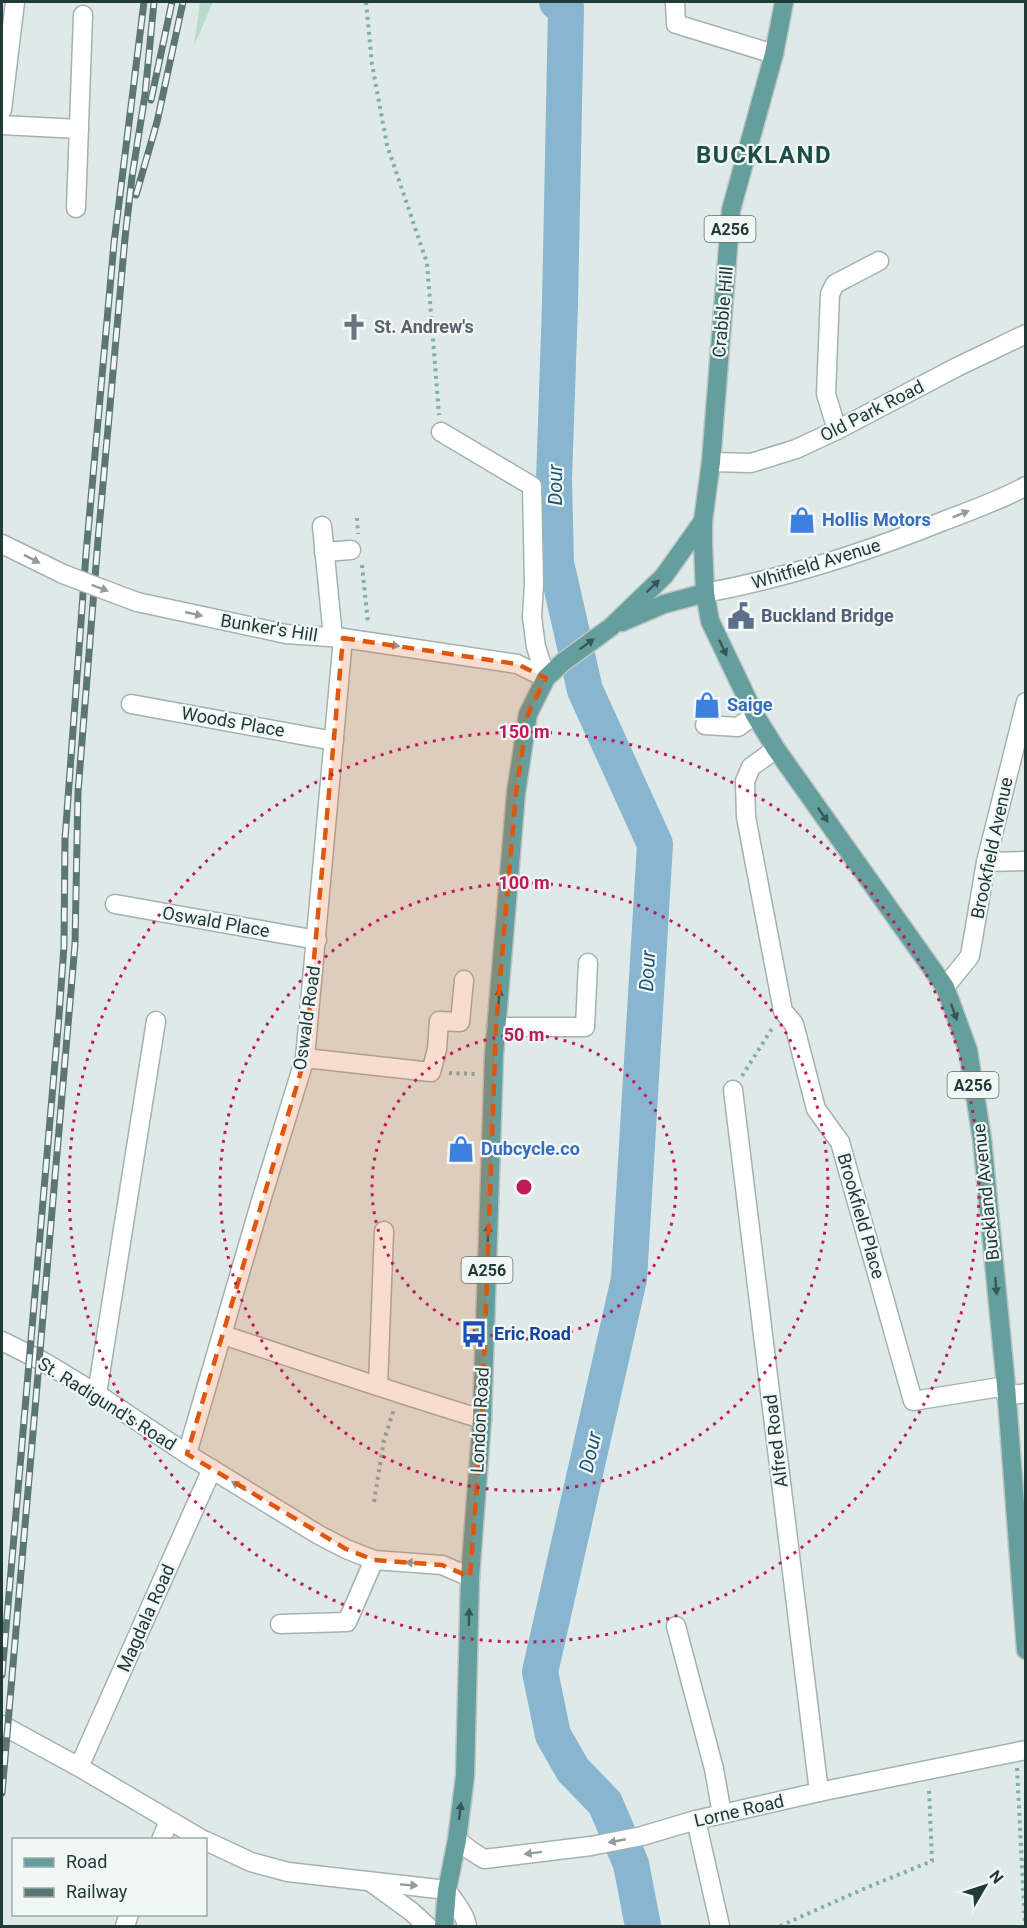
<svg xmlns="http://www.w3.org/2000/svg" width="1027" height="1928" viewBox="0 0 1027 1928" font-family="Roboto,sans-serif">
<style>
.green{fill:#b8dcc9}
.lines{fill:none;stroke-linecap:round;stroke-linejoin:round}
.river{stroke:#88b5cf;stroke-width:36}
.minor-casing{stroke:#a2b2b0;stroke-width:21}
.major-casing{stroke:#bcc4c4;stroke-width:21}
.path{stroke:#80aea9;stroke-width:4;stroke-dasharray:3 4.5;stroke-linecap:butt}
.minor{stroke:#fff;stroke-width:18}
.major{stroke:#649f9d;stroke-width:18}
.rail-casing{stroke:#5b7674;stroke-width:7}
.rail{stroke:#f0f7f5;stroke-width:4.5;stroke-dasharray:14;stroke-linecap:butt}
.minor-bridge-casing{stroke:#a2b2b0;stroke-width:21;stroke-linecap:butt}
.minor-bridge{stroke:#fff;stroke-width:18}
.oneway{fill:#909c9c}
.oneway2{fill:#355857}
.marked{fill:#de570e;fill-opacity:0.2;stroke:#de570e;stroke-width:4.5;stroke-dasharray:12 8;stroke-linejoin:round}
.ring{fill:none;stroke:#c2185b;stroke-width:3;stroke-dasharray:3 6}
.labels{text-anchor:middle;stroke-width:4.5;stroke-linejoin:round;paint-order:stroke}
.shield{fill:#f0f7f5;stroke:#5f7371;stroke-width:1.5}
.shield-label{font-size:16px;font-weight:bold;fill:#213a39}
.street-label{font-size:18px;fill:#213a39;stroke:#f0f7f5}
.worship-label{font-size:18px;font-weight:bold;fill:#5b616d;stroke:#f0f7f5;text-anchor:start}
.shop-label{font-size:18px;font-weight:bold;fill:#366cbe;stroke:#f0f7f5;text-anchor:start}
.service-label{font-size:18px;font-weight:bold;fill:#4e5e75;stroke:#f0f7f5;text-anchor:start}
.transit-label{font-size:18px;font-weight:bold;fill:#164399;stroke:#f0f7f5;text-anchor:start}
.water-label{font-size:20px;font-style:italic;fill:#1c5375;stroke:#f0f7f5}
.district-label{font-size:24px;font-weight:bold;letter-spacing:1.5px;fill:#1d4c4a;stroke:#f0f7f5}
.centre{fill:#c2185b;stroke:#f0f7f5;stroke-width:3}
.ring-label{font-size:18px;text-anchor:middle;font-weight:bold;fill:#c2185b;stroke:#f0f7f5;stroke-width:4.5;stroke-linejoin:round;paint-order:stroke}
</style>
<rect width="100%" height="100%" fill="#dfeae8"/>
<path class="green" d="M200 2H213L194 46Z"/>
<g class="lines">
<path class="river" d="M557 2 566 8 560 304 554 480 556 563 585 690 655 844 629 1279 540 1672 553 1735 573 1770 605 1803 631 1864 643 1926"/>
<defs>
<g id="minor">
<path d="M675 2 676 24 774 54"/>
<path d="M2 110 15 2"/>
<path d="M2 125 79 129"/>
<path d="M76 208 83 15"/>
<path d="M837 430 826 394 830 294 835 284 879 261"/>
<path d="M441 432 532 486 534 584 532 617 536 647 546 678"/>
<path d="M711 462 751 463 796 449 837 430 957 367 1026 334"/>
<path d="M322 526 333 637"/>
<path d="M2 544 63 574"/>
<path d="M324 552 351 550"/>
<path d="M705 593C786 578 864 553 941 522 969 511 999 501 1026 486"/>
<path d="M137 602 286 634 343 638 517 664 546 678"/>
<path d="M131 704 334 741"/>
<path d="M705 725 738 727 755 715"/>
<path d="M776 749 751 767 745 781 746 817 783 1011 794 1024 816 1109 840 1142 913 1401 1006 1386"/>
<path d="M986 862 1026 861"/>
<path d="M115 904 317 940"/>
<path d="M945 987 970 956 986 862 1026 702"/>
<path d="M496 1027H585L588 963"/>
<path d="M305 1058 431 1072 437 1049 439 1021 460 1022 464 980"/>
<path d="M733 1090 819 1792"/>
<path d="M223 1335C309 1363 395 1393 482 1419"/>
<path d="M2 1341 44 1362 97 1394 187 1454 319 1535 346 1549 374 1560 442 1565 470 1577"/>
<path d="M378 1386 384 1231"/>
<path d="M97 1394 156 1021"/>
<path d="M1006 1396 1026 1393"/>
<path d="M187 1454 263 1194 305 1058 343 638"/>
<path d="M280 1624 347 1622 374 1560"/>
<path d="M676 1626 714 1769 722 1814"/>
<path d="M2 1725 79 1767 203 1840"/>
<path d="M79 1767 212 1469"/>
<path d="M696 1820 720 1926"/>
<path d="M161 1840 169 1821"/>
<path d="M457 1840 470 1850 484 1859 591 1846 642 1836 696 1820 819 1792 1026 1750"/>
<path d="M206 1841 251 1862 288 1872 447 1890C454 1902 465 1913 467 1926"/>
<path d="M372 1883 412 1912 427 1926"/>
<path d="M125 1926 129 1914"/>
</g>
<g id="major">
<path d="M784 2 774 54 731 210 711 462 703 521V544L705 593 710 621 755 715 776 749 945 987 968 1050 982 1139 1006 1386 1026 1650"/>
<path d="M622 622 664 604 705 593"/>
<path d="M444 1926 447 1890 457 1840 465 1776 470 1577 482 1419 494 1055 516 793 528 714 546 678 563 662 611 627 664 576 703 521"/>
</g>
</defs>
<use href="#minor" class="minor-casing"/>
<use href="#major" class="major-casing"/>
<g class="path">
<path d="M366 2 372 64 387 145 427 263 439 415"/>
<path d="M357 518 358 534"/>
<path d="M362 565 368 623"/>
<path d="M449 1073 475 1074"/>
<path d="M742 1076 773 1027"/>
<path d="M374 1502 384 1440 394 1409"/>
<path d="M1017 1768 1025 1926"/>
<path d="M780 1926 868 1887 932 1861 929 1789"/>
</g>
<use href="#minor" class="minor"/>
<use href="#major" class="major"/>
<defs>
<g id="rail">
<path d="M151 100 172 2"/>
<path d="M136 195 157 122 183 2"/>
<path d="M2 1675 59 1016 64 946 65 839 86 554 114 243 144 2"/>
<path d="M2 1793 75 944 78 792 98 540 125 238 132 177 145 95 154 2"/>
</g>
</defs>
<use href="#rail" class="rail-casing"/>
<use href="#rail" class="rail"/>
<defs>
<path id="minor-bridge" d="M63 574 137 602"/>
</defs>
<use href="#minor-bridge" class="minor-bridge-casing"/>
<use href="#minor-bridge" class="minor-bridge"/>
</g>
<defs><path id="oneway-solid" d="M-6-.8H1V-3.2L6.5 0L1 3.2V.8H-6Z" transform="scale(1.5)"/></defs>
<g class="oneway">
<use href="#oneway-solid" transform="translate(961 514) rotate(-22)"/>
<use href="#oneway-solid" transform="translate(32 559) rotate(27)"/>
<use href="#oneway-solid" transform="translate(100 588) rotate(21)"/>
<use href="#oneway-solid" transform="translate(194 614) rotate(13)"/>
<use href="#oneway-solid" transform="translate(391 645) rotate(8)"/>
<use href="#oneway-solid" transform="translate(239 1486) rotate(-148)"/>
<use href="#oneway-solid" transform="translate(414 1563) rotate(-176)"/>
<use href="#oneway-solid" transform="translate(617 1841) rotate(169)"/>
<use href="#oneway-solid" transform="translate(533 1853) rotate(173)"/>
<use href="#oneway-solid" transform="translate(409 1885) rotate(4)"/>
</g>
<g class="oneway2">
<use href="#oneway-solid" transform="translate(653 586) rotate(-44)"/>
<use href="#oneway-solid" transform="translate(587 644) rotate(-36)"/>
<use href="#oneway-solid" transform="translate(723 648) rotate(65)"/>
<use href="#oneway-solid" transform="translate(823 815) rotate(55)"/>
<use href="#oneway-solid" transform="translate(499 997) rotate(-85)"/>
<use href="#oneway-solid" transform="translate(954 1012) rotate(70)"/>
<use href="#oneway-solid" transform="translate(488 1233) rotate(-88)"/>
<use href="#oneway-solid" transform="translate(996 1286) rotate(85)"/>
<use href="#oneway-solid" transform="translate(469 1617) rotate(-89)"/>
<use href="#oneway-solid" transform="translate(460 1811) rotate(-83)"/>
</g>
<path class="marked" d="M343 638 517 664 546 678 528 714 516 793 496 1027 482 1419 470 1577 442 1565 374 1560 346 1549 187 1454 305 1058Z"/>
<g class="ring">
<circle cx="524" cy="1187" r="152"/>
<circle cx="524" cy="1187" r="304"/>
<circle cx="524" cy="1187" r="455"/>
</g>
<defs>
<symbol id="church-bare" viewBox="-9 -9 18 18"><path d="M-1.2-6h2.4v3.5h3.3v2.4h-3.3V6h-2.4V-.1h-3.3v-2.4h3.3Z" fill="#6b7280" stroke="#f0f7f5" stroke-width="2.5" paint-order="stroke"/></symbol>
<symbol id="shop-bare" viewBox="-9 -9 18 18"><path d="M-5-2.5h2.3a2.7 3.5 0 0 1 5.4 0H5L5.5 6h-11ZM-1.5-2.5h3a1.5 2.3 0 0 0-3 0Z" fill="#3f7fe0" stroke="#f0f7f5" stroke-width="2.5" paint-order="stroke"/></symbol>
<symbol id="civic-bare" viewBox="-9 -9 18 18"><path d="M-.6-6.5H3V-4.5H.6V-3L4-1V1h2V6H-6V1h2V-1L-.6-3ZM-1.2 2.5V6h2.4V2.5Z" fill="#5c6f8a" stroke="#f0f7f5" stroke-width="2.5" paint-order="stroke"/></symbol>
<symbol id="bus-bare" viewBox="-9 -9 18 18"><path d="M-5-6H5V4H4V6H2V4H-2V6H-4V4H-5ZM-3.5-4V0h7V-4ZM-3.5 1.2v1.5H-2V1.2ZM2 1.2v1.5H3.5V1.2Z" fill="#1a4fb4" stroke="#f0f7f5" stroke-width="2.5" paint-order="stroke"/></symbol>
</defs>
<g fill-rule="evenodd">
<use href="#church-bare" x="335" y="308" width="38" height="38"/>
<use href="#shop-bare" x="783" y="501" width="38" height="38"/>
<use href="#civic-bare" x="722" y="597" width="38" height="38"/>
<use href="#shop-bare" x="688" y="686" width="38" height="38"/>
<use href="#shop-bare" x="442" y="1130" width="38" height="38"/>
<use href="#bus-bare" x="455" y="1315" width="38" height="38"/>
</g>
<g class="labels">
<g class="shield">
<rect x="704.5" y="216" width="51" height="26" rx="4.5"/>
<rect x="947.5" y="1072" width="51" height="26" rx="4.5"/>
<rect x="461.5" y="1257" width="51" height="26" rx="4.5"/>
</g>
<g class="shield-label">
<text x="730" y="235">A256</text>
<text x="973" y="1091">A256</text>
<text x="487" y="1276">A256</text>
</g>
<g class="street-label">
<text transform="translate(723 312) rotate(-85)" y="6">Crabble Hill</text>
<text transform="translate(872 411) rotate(-27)" y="6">Old Park Road</text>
<text transform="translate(816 564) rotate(-17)" y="6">Whitfield Avenue</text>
<text transform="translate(269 628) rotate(9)" y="6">Bunker's Hill</text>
<text transform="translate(233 722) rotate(10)" y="6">Woods Place</text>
<text transform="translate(992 848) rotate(-78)" y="6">Brookfield Avenue</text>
<text transform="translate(216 922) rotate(10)" y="6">Oswald Place</text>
<text transform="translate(307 1018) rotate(-82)" y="6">Oswald Road</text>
<text transform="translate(986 1192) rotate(-96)" y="6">Buckland Avenue</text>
<text transform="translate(861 1216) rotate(74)" y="6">Brookfield Place</text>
<text transform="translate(107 1404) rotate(32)" y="6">St. Radigund's Road</text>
<text transform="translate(480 1420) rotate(-87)" y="6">London Road</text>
<text transform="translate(776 1441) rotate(-97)" y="6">Alfred Road</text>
<text transform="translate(146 1618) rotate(-66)" y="6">Magdala Road</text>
<text transform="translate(739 1811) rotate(-13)" y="6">Lorne Road</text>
</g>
<g class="worship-label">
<text x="374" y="333">St. Andrew's</text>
</g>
<g class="shop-label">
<text x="822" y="526">Hollis Motors</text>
<text x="727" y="711">Saige</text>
<text x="481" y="1155">Dubcycle.co</text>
</g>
<g class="service-label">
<text x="761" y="622">Buckland Bridge</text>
</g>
<g class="transit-label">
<text x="494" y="1340">Eric Road</text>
</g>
<g class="water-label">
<text transform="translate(555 485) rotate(-90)" y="7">Dour</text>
<text transform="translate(647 971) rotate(-87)" y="7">Dour</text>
<text transform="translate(590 1452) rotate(-77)" y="7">Dour</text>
</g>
<g class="district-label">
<text x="764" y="163">BUCKLAND</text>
</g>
</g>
<circle cx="524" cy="1187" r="9" class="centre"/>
<g class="ring-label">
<text x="524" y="738">150 m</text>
<text x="524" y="889">100 m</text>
<text x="524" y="1041">50 m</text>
</g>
<rect width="1027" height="1928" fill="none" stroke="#213a39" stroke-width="6"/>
<rect x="12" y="1838" width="195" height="78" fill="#f0f7f5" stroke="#9dabaa" stroke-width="1.5"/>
<rect x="24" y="1858" width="30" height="9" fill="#649f9d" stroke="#9dabaa" stroke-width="1.5"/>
<text x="66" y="1868" font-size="18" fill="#213a39">Road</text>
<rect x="24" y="1888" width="30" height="9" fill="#5b7674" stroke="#9dabaa" stroke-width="1.5"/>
<text x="66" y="1898" font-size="18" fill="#213a39">Railway</text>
<g transform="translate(985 1886) rotate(51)" stroke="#f0f7f5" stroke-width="4.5" paint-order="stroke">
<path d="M0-4.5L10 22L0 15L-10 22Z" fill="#213a39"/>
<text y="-9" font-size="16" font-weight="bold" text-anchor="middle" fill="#213a39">N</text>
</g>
</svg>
